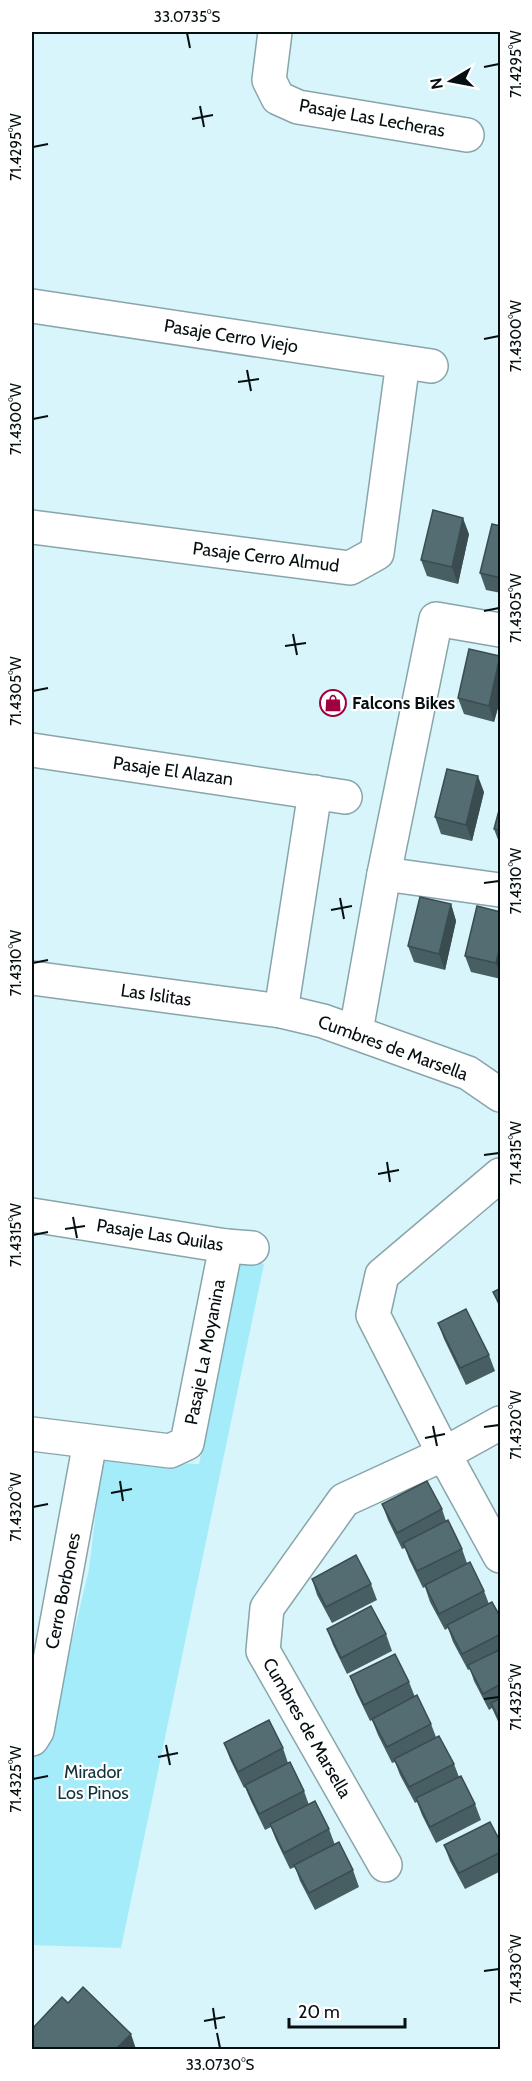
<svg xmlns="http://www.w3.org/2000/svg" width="532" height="2081" viewBox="0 0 532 2081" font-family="Cabin,sans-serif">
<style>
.green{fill:#a4ecfa}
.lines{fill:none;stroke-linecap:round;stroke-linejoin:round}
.minor-casing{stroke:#89a5aa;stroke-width:36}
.minor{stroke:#fff;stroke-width:33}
.wall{fill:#475e62}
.shaded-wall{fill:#3a4c50}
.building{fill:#536d72;stroke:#3a4c50;stroke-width:1.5}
.ticks{fill:none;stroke:#050e10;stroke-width:2}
.labels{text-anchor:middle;stroke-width:4.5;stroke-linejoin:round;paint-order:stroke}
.street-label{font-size:18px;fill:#050e10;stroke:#fff}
.poi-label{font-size:18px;font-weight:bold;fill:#050e10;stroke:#fff;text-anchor:start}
.park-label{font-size:18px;fill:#0f343a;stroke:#fff}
.neatline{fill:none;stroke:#050e10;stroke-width:2}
.ticks-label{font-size:15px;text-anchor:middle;fill:#050e10}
</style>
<rect width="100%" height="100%" fill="#d8f5fb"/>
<path class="green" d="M238 1258 264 1264 121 1948 32 1945V1756L49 1738 89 1569 102 1460 199 1464Z"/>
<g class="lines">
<defs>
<g id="minor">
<path d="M275 32 269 80 278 98 298 107 467 135"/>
<path d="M32 306 431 366"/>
<path d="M32 527 350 568 377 553 403 362"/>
<path d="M32 750 345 797"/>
<path d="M384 874 500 890"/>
<path d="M32 978 281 1011 323 1021 468 1073 500 1095"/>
<path d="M281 1011 315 792"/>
<path d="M356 1031 384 874 436 619 500 630"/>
<path d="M500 1175 382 1275 373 1315 444 1454 500 1556"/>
<path d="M32 1215 226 1246 252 1248"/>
<path d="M32 1434 170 1451 187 1443 226 1246"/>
<path d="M32 1739 37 1731 90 1442"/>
<path d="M385 1865 263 1651 267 1608 344 1500 444 1454 500 1423"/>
</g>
</defs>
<use href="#minor" class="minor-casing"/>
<use href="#minor" class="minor"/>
</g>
<g class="wall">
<path d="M501 526V593L486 590 480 573Z"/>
<path d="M469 534 458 584 427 576 421 560Z"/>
<path d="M500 656 501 697 494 722 464 714 458 698Z"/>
<path d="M484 792 472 841 441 834 435 817Z"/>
<path d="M494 829 501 830V845H500Z"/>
<path d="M451 904 456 921 445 970 414 962 408 946Z"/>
<path d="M501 912V979L471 972 465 956Z"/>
<path d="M501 1288V1311L493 1292Z"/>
<path d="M438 1323 489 1355 495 1371 466 1385 444 1339Z"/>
<path d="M382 1504 442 1509 446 1521 462 1549 467 1563 484 1591 489 1604 501 1618V1728L492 1708 489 1710 474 1681 470 1669 468 1670 453 1642 448 1628 445 1630 430 1602 425 1587 423 1588 409 1559 405 1548 402 1549 388 1520Z"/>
<path d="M312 1579 371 1584 377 1600 332 1623 317 1595Z"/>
<path d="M327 1629 386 1634 392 1651 347 1674 333 1645Z"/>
<path d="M350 1676 409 1682 415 1697 431 1724 436 1737 454 1764 459 1777 475 1804 481 1820 436 1843 422 1815 417 1802 415 1803 400 1775 395 1762 392 1763 378 1735 372 1720 370 1721 356 1692Z"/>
<path d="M224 1743 283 1748 288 1763 304 1791 309 1805 329 1829 335 1845 353 1870 359 1887 315 1910 300 1881 295 1867 290 1869 276 1840 271 1827 265 1830 251 1801 245 1787 244 1788 230 1759Z"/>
<path d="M501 1843V1871L465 1889 450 1861 444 1845Z"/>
</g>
<g class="shaded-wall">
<path d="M463 518 469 534 458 584 452 567Z"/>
<path d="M500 656 501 697 494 722 489 706Z"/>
<path d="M478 776 484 792 472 841 466 825Z"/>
<path d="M451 904 456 921 445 970 439 954Z"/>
<path d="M501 943V976L496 963Z"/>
<path d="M131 2034 136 2049H116Z"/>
</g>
<g class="building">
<path d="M433 510 463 518 452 567 421 560Z"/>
<path d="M492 524 501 526V578L480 573Z"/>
<path d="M469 649 500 656 489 706 458 698Z"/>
<path d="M447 769 478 776 466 825 435 817Z"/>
<path d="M501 803V830L494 829Z"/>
<path d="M420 897 451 904 439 954 408 946Z"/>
<path d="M477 906 501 912V943L496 963 465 956Z"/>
<path d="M501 1288V1307L493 1292Z"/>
<path d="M466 1309 489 1355 460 1368 438 1323Z"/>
<path d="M427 1481 442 1509 397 1533 382 1504Z"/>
<path d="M448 1520 462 1549 417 1571 403 1543Z"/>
<path d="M356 1555 371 1584 326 1607 312 1579Z"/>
<path d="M470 1562 484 1591 439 1614 425 1585Z"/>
<path d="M492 1602 501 1618V1634L462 1654 447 1625Z"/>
<path d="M371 1606 386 1634 341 1658 327 1629Z"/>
<path d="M501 1649V1684L483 1694 468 1665Z"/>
<path d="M395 1654 409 1682 364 1705 350 1676Z"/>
<path d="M417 1695 431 1724 387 1747 372 1719Z"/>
<path d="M501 1698V1723L491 1703Z"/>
<path d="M269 1720 283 1748 238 1772 224 1743Z"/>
<path d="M439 1736 454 1764 409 1787 394 1759Z"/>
<path d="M290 1762 304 1791 259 1814 245 1785Z"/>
<path d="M461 1776 475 1804 430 1827 416 1798Z"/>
<path d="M315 1801 329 1829 284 1853 270 1824Z"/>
<path d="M490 1822 501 1843V1852L459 1873 444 1845Z"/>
<path d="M339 1842 353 1870 309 1893 294 1865Z"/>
<path d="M83 1987 131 2034 116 2049H32V2029L62 1997 68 2003Z"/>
</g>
<path class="ticks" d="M187 33 190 48M484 67 499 64M200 106 204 127M192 119 213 115M33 147 48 144M484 339 499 336M247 370 251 391M238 382 259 379M33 419 48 416M484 611 499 608M293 634 297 655M285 646 306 643M33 691 48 688M484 883 499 881M340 898 344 919M331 910 352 906M33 963 48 960M484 1155 499 1153M387 1162 390 1182M378 1174 399 1170M73 1217 77 1238M65 1229 85 1226M33 1235 48 1232M433 1426 437 1446M484 1427 499 1425M425 1438 445 1434M120 1481 123 1501M111 1493 132 1489M33 1507 48 1504M484 1699 499 1697M166 1745 170 1765M158 1757 178 1753M33 1779 48 1776M484 1971 499 1969M213 2008 216 2029M204 2021 225 2017M217 2033 220 2048"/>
<defs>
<symbol id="shop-ring" viewBox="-11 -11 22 22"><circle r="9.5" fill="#fff" stroke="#a0013e" stroke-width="1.5"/><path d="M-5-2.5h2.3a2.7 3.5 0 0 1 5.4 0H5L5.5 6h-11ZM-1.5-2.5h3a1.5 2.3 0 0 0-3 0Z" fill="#a0013e"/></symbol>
</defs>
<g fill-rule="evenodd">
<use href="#shop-ring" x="318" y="688" width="30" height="30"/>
</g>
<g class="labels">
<g class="street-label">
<text transform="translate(372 118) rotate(10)" y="6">Pasaje Las Lecheras</text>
<text transform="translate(231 336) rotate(9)" y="6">Pasaje Cerro Viejo</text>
<text transform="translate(266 557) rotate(7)" y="6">Pasaje Cerro Almud</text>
<text transform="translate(173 771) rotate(8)" y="6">Pasaje El Alazan</text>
<text transform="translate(156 995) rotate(8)" y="6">Las Islitas</text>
<text transform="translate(393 1048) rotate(20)" y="6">Cumbres de Marsella</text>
<text transform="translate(160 1235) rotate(9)" y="6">Pasaje Las Quilas</text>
<text transform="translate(205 1352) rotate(-79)" y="6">Pasaje La Moyanina</text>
<text transform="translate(63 1591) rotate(-79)" y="6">Cerro Borbones</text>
<text transform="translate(307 1728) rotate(60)" y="6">Cumbres de Marsella</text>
</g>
<g class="poi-label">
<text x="352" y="709">Falcons Bikes</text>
</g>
<g class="park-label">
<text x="93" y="1778">Mirador<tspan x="93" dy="21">Los Pinos</tspan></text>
</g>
</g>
<rect width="532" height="2081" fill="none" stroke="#ffffff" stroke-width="66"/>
<g transform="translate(451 81) rotate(260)" stroke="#ffffff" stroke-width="4.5" paint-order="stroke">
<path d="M0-4.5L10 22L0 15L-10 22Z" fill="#050e10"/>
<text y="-9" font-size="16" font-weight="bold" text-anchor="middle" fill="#050e10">N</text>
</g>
<path d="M289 2018v9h116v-9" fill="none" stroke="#050e10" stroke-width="3"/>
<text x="298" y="2018" font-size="18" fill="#050e10" stroke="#ffffff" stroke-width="4.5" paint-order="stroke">20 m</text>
<rect x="33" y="33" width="466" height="2015" class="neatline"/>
<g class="ticks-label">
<text x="187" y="22">33.0735°S</text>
<text transform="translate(516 64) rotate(-90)" y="5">71.4295°W</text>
<text transform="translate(16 147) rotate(-90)" y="5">71.4295°W</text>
<text transform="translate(516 336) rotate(-90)" y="5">71.4300°W</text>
<text transform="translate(16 419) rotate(-90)" y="5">71.4300°W</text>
<text transform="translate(516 608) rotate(-90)" y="5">71.4305°W</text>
<text transform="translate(16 691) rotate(-90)" y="5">71.4305°W</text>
<text transform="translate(516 881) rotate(-90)" y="5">71.4310°W</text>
<text transform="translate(16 963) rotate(-90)" y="5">71.4310°W</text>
<text transform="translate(516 1153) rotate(-90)" y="5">71.4315°W</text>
<text transform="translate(16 1235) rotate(-90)" y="5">71.4315°W</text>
<text transform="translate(516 1425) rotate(-90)" y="5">71.4320°W</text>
<text transform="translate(16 1507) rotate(-90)" y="5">71.4320°W</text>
<text transform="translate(516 1697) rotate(-90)" y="5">71.4325°W</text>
<text transform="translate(16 1779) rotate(-90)" y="5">71.4325°W</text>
<text transform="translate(516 1969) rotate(-90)" y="5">71.4330°W</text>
<text x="220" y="2070">33.0730°S</text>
</g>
</svg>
